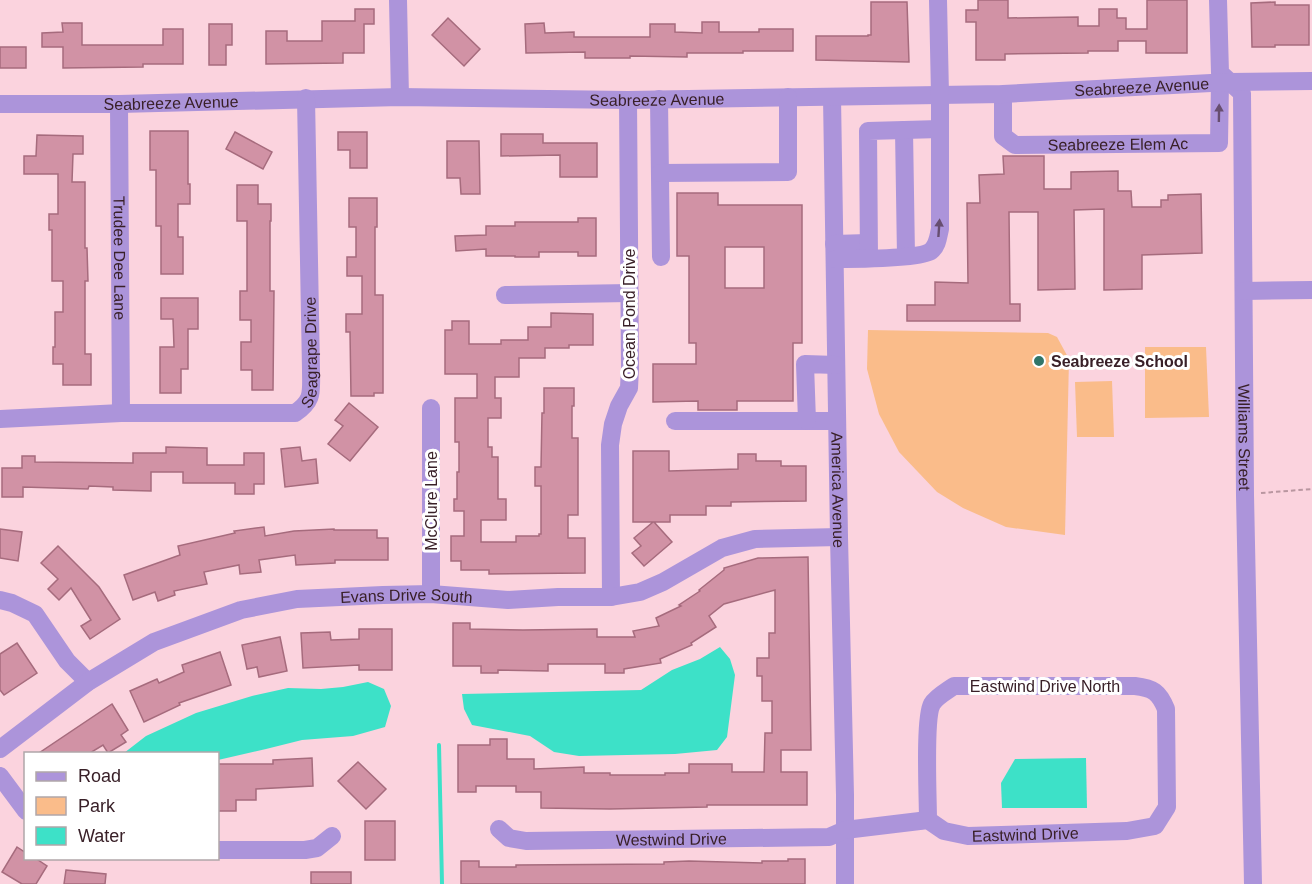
<svg xmlns="http://www.w3.org/2000/svg" width="1312" height="884" viewBox="0 0 1312 884" font-family="Helvetica,sans-serif">
<style>
.green{fill:#fabc8a}
.water{fill:#3de1c8}
.lines{fill:none;stroke-linecap:round;stroke-linejoin:round}
.stream{stroke:#3de1c8;stroke-width:4}
.building{fill:#d192a5;stroke:#a66b7d;stroke-width:1.5;fill-rule:evenodd}
.path{stroke:#b996a0;stroke-width:2;stroke-dasharray:4.5 3;stroke-linecap:butt}
.minor{stroke:#ac94da;stroke-width:18}
.oneway{fill:#674e6f}
.poi-dot{fill:#307569;stroke:#fff;stroke-width:2}
.labels{text-anchor:middle;stroke-width:6;stroke-linejoin:round;paint-order:stroke}
.street-label{font-size:16px;fill:#392028;stroke:#fff}
.poi-label{font-size:16px;font-weight:bold;fill:#392028;stroke:#fff;text-anchor:start}
</style>
<rect width="100%" height="100%" fill="#fbd3de"/>
<g class="green">
<path d="M868 330 1048 333 1057 337 1069 359 1065 535 1006 527 963 508 937 492 899 452 879 414 867 369Z"/>
<path d="M1145 347H1206L1209 417 1145 418Z"/>
<path d="M1112 381 1114 437H1077L1075 382Z"/>
</g>
<g class="water">
<path d="M720 647 730 659 735 675 727 737 717 750 675 754 579 756 554 752 530 736 472 725 464 709 462 694 641 690 672 670 700 659Z"/>
<path d="M368 682 384 689 391 706 385 727 353 736 302 740 266 749 218 760V754L124 753 146 736 196 713 252 696 288 688 321 689 343 687Z"/>
<path d="M1086 758 1087 808H1002L1001 783 1015 759Z"/>
</g>
<g class="lines">
<path class="stream" d="M439 745 442 884"/>
</g>
<g class="building">
<path d="M978 0H1008V18L1078 17V26H1099V9H1117V18H1126V29H1147V0H1187V53H1146V41H1118V51H1088V53L1005 54V60H976V22H966V10H978Z"/>
<path d="M871 2H907L909 62 816 60V36H868V35H871Z"/>
<path d="M1275 2V5H1309V45H1275V47H1252L1251 3Z"/>
<path d="M355 9H374V24H364V53H343V63L266 64V31H287V41H322V21H355Z"/>
<path d="M448 18 480 49 464 66 432 35Z"/>
<path d="M702 22H719V32H759V29H793V51H743V53H687V57L630 56V58H585V52L526 53 525 24 544 23 545 33 574 32V37H650V24H675V32L702 33Z"/>
<path d="M62 23H82V45H163V29H183V64H143V67L63 68V47H42V33L63 32Z"/>
<path d="M209 24H232V45H226V65H209Z"/>
<rect x="0" y="47" width="26" height="21"/>
<path d="M150 131H188V184H190V204H178V237H183V274H161V226H156V170H150Z"/>
<path d="M235 132 272 152 263 169 226 149Z"/>
<path d="M338 132H367V168H350V150H338Z"/>
<path d="M501 134H543V143H597V177H560V155L501 156Z"/>
<path d="M37 135 83 136V154H73L72 182H85V248H87L88 281H85V354H91V385H63V364H53V347H55V312H63V281H52V230H49V214H58V174H24V156H36Z"/>
<path d="M447 141H479L480 194H461L460 178H447Z"/>
<path d="M1003 156H1044V189H1071V172L1118 171V191H1131L1132 207H1161V200H1168V195L1201 194 1202 253 1142 255V289L1104 290V209L1074 210 1075 289 1038 290V212H1009L1010 304H1020V321H907V305H935V282L968 283 967 203H980L979 175 1004 174Z"/>
<path d="M237 185H258V204H271V221H270V291H274L273 390H252V370H241V342H251V320H240V291H247V221H237Z"/>
<path d="M677 193H718V205H802V343H793V401H737V410H698V401L653 402V364H696V343H689V256H677ZM725 247H764V288H725Z"/>
<path d="M349 198H377V227H375V295H383V393H374V396H351L350 332H346V314H362V276H347V257H356V227H349Z"/>
<path d="M578 218H596V256H578V252H539V257H515V256H486V249L456 251 455 236 486 235V226H515V222H578Z"/>
<path d="M161 298H198V329H188V369H181V393H160V347H174L173 319H161Z"/>
<path d="M551 313 593 314V345H569V348H545V358H519V377H495V398H501V418H488V447H492V457H498V499H506V520H481V542H516V536H539V534H541V486H535V467H541L542 413H544V388H574V406H572V438H578V515H568V538H585V573L489 574V570H461V561H451V536H464V511H454V499H457V472H459V442H455V398H477V374H445V330H452V321H469V344H501V340H528V327H551Z"/>
<path d="M349 403 378 427 350 461 328 444 343 426 335 420Z"/>
<path d="M166 447 207 448V465H244V453H264V484H254V494H235V483H183V472H151V491L113 490V487L89 486 88 489 23 487V497H2V468H22V456H35V462L133 463V453H166Z"/>
<path d="M300 447 302 461 316 459 318 483 285 487 281 449Z"/>
<path d="M633 451H669V471L738 469V454H756V461H781V466H806V501L731 502V506H706V515H670V522H654L672 542 644 566 632 553 641 546 634 538 653 522H633Z"/>
<path d="M264 527 265 536 294 531 334 529V530H377V538H388V560H335V563L296 565 295 555 259 560 261 572 240 574 239 565 204 572 207 584 174 591 175 595 158 601 155 592 133 600 124 575 180 555 178 546 235 533 234 531Z"/>
<path d="M0 529 22 532 18 561 0 558Z"/>
<path d="M58 546 99 587 120 619 90 639 81 626 91 620 71 588 59 600 48 589 58 579 41 563Z"/>
<path d="M808 557 811 750H781V772H807V805H707V807L610 809 541 808V792H516V786H476V792H458V745H490V739H507V759H534V769L584 767V773H610V775H665V773H689V764H732V772H764L765 733H772V701H762V676H757V658H769V633H775V590L724 604 709 616 716 627 691 643 692 645 660 659 661 663 624 669V673H605V664H548V671L498 670V673H481V666H453V623H470V629L523 630 597 629V637H635L633 631 659 626 656 618 681 606 679 605 700 591 699 590 724 570V568L758 558Z"/>
<path d="M359 629H392V670H359V665L303 668 301 633 330 632 331 640 359 639Z"/>
<path d="M280 637 287 671 259 677 257 667 247 669 242 645Z"/>
<path d="M17 643 37 673 4 695 0 690V654Z"/>
<path d="M220 652 231 685 179 703 180 705 144 722 130 691 157 679 159 683 184 672 182 665Z"/>
<path d="M112 704 128 730 121 735 126 742 108 753 103 745 90 753H39Z"/>
<path d="M312 758 313 786 256 789V800H236V811H218V764H273V760Z"/>
<path d="M358 762 386 789 366 809 338 781Z"/>
<rect x="365" y="821" width="30" height="39"/>
<path d="M17 847 26 853V858H35L47 866 36 884H22L2 872Z"/>
<path d="M788 859H805V884H461V861H479V867H516V865L664 864V862L689 861 762 863V861H788Z"/>
<path d="M66 870 106 874 105 884H64Z"/>
<rect x="311" y="872" width="40" height="12"/>
</g>
<g class="lines">
<path class="path" d="M1261 493 1312 489"/>
<g class="minor">
<path d="M398 0 400 97"/>
<path id="s1" d="M1218 0 1220 73 1242 93 1245 495 1253 884"/>
<path id="s2" d="M1003 94V136L1015 145 1219 143 1220 83"/>
<path id="s3" d="M832 97 839 537 845 795V884"/>
<path d="M659 99 661 257"/>
<path id="s4" d="M0 104H119L400 97 628 100 1003 94 1230 82 1312 81"/>
<path id="s5" d="M119 104 121 413"/>
<path d="M904 130 906 256"/>
<path d="M660 173 788 172V97"/>
<path d="M834 244 868 243"/>
<path d="M869 258 868 131 940 129"/>
<path d="M835 259C852 259 920 259 931 251 938 245 938 237 940 229V95L938 0"/>
<path d="M1244 291 1312 290"/>
<path d="M505 295 630 293"/>
<path d="M431 408V594"/>
<path id="s6" d="M0 419 121 413H295C314 400 311 392 311 370L306 98"/>
<path d="M675 421H837"/>
<path d="M807 421 805 364 836 365"/>
<path d="M611 597 610 445 613 424 619 406 629 388 630 368 628 100"/>
<path d="M0 600 12 603 35 614 67 661 88 682"/>
<path id="s7" d="M0 749 88 682 154 642 241 610 297 599 383 595 431 594 508 600 558 597H611L640 592 663 582 722 548 755 539 839 537"/>
<path d="M0 776 26 811"/>
<path id="s8" d="M499 829 509 838 526 841 829 837 845 830 928 820 944 831 968 836 1127 831 1155 826 1167 807 1166 709C1159 692 1153 688 1135 686H954C947 691 936 697 932 704 924 718 928 799 928 820"/>
<path d="M218 850H305L317 848 332 836"/>
</g>
</g>
<defs><path id="oneway-solid" d="M-6-.8H1V-3.2L6.5 0L1 3.2V.8H-6Z" transform="scale(1.5)"/></defs>
<g class="oneway">
<use href="#oneway-solid" transform="translate(1219 113) rotate(-89)"/>
<use href="#oneway-solid" transform="translate(939 228) rotate(-86)"/>
</g>
<circle class="poi-dot" cx="1039" cy="361" r="6"/>
<g class="labels">
<g class="street-label">
<text dy="6" stroke="none"><textPath href="#s4" startOffset="1142">Seabreeze Avenue</textPath></text>
<text dy="6" stroke="none"><textPath href="#s4" startOffset="657">Seabreeze Avenue</textPath></text>
<text dy="6" stroke="none"><textPath href="#s4" startOffset="171">Seabreeze Avenue</textPath></text>
<text dy="6" stroke="none"><textPath href="#s2" startOffset="160">Seabreeze Elem Ac</textPath></text>
<text dy="6" stroke="none"><textPath href="#s5" startOffset="154">Trudee Dee Lane</textPath></text>
<text transform="translate(629 314) rotate(-90)" y="6">Ocean Pond Drive</text>
<text dy="6" stroke="none"><textPath href="#s6" startOffset="362">Seagrape Drive</textPath></text>
<text dy="6" stroke="none"><textPath href="#s1" startOffset="447">Williams Street</textPath></text>
<text dy="6" stroke="none"><textPath href="#s3" startOffset="393">America Avenue</textPath></text>
<text transform="translate(431 501) rotate(-90)" y="6">McClure Lane</text>
<text dy="6" stroke="none"><textPath href="#s7" startOffset="447">Evans Drive South</textPath></text>
<text x="1045" y="692">Eastwind Drive North</text>
<text dy="6" stroke="none"><textPath href="#s8" startOffset="536">Eastwind Drive</textPath></text>
<text dy="6" stroke="none"><textPath href="#s8" startOffset="176">Westwind Drive</textPath></text>
</g>
<g class="poi-label">
<text x="1051" y="367">Seabreeze School</text>
</g>
</g>
<rect x="24" y="752" width="195" height="108" fill="#ffffff" stroke="#b0a6a9" stroke-width="1.5"/>
<rect x="36" y="772" width="30" height="9" fill="#ac94da" stroke="#b0a6a9" stroke-width="1.5"/>
<text x="78" y="782" font-size="18" fill="#392028">Road</text>
<rect x="36" y="797" width="30" height="18" fill="#fabc8a" stroke="#b0a6a9" stroke-width="1.5"/>
<text x="78" y="812" font-size="18" fill="#392028">Park</text>
<rect x="36" y="827" width="30" height="18" fill="#3de1c8" stroke="#b0a6a9" stroke-width="1.5"/>
<text x="78" y="842" font-size="18" fill="#392028">Water</text>
</svg>
